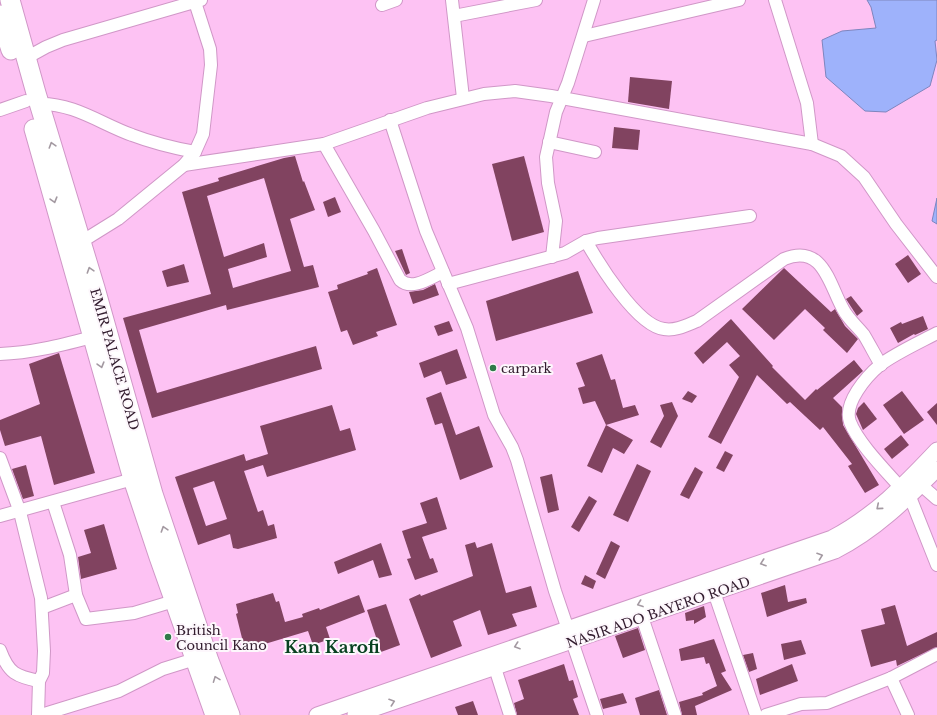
<svg xmlns="http://www.w3.org/2000/svg" width="937" height="715" viewBox="0 0 937 715" font-family="'Libre Baskerville',serif">
<style>
.water{fill:#9eb2fb;stroke:#7e85be}
.building{fill:#814360;fill-rule:evenodd}
.lines{fill:none;stroke-linecap:round;stroke-linejoin:round}
.minor-casing{stroke:#d097c7;stroke-width:14}
.tertiary-casing{stroke:#d097c7;stroke-width:17}
.primary-casing{stroke:#d097c7;stroke-width:21}
.minor{stroke:#fff;stroke-width:12}
.tertiary{stroke:#fff;stroke-width:15}
.primary{stroke:#fff;stroke-width:19}
.oneway{stroke:#a399a1}
.poi-dot{fill:#2e7a49;stroke:#fdf7fc;stroke-width:1.5}
.labels{text-anchor:middle;stroke-width:4;stroke-linejoin:round;paint-order:stroke}
.street-label{font-size:13px;fill:#321c2e;stroke:#fdf7fc}
.poi-label{font-size:13px;fill:#321c2e;stroke:#fdf7fc;text-anchor:start}
.district-label{font-size:17px;font-weight:bold;fill:#094121;stroke:#fdf7fc}
</style>
<rect width="100%" height="100%" fill="#fdc2f3"/>
<g class="water">
<path d="M867 0H937V40L935 41 937 60 930 86 886 112 865 111 826 77 822 40 842 31 876 28 871 7Z"/>
<path d="M937 198V224L932 221Z"/>
</g>
<g class="building">
<path d="M630 77 672 81 669 109 628 102Z"/>
<path d="M614 127 640 130 638 150 612 148Z"/>
<path d="M295 156 303 182 304 181 315 210 290 219 304 267 313 265 319 287 227 310 226 305 139 330 157 393 316 346 322 369 152 418 123 318 211 294 182 192 219 181 218 178 284 158ZM264 178 291 271 233 288 228 269 267 257 264 243 224 257 207 196Z"/>
<path d="M524 156 544 232 512 241 492 164Z"/>
<path d="M335 197 341 212 328 217 323 202Z"/>
<path d="M402 249 410 273 406 275 395 251Z"/>
<path d="M908 255 921 274 908 283 895 264Z"/>
<path d="M184 264 189 282 167 287 162 271Z"/>
<path d="M377 268 397 325 376 332 378 336 353 345 347 330 341 332 328 292 338 289 337 285 368 274 367 272Z"/>
<path d="M784 268 831 312 835 309 845 326 858 339 847 353 823 330 825 328 805 309 774 340 742 309Z"/>
<path d="M578 271 593 313 496 341 486 301Z"/>
<path d="M435 284 439 295 413 304 409 292 423 290Z"/>
<path d="M851 296 863 311 857 316 846 299Z"/>
<path d="M923 316 928 329 915 335 914 334 898 343 890 328 901 322 902 324Z"/>
<path d="M731 319 773 366 772 367 805 400 816 389 817 390 854 360 863 371 833 398 842 407 843 425 879 485 865 493 848 466 852 464 823 427 820 430 790 402 787 404 757 375 721 444 708 437 739 377 729 365 740 356 727 342 703 364 694 353Z"/>
<path d="M449 321 453 331 438 336 434 326Z"/>
<path d="M457 349 467 378 446 385 441 371 424 378 419 363Z"/>
<path d="M59 353 95 473 54 485 41 436 5 446 0 430V420L40 404 29 364Z"/>
<path d="M602 354 611 380 615 379 623 408 635 405 639 415 606 425 595 401 583 404 578 388 585 386 576 363Z"/>
<path d="M688 391 697 396 692 403 682 399Z"/>
<path d="M902 391 924 420 904 434 883 405Z"/>
<path d="M441 392 456 435 479 426 493 467 460 480 442 423 435 425 426 398Z"/>
<path d="M672 402 678 416 661 448 650 442 664 416 660 405Z"/>
<path d="M864 402 877 419 863 430 856 414 858 408Z"/>
<path d="M937 403V425L927 412Z"/>
<path d="M332 405 340 431 350 428 356 450 267 477 263 465 244 471 258 512 263 510 268 526 274 524 277 538 238 549 233 548 230 534 198 545 175 477 244 454 246 461 268 454 260 426ZM214 481 227 519 206 526 193 488Z"/>
<path d="M606 425 633 440 624 454 613 448 602 473 587 466Z"/>
<path d="M901 435 909 445 892 459 884 449Z"/>
<path d="M725 451 733 455 724 472 716 468Z"/>
<path d="M637 464 651 471 628 522 613 515Z"/>
<path d="M26 465 34 496 23 499 12 469Z"/>
<path d="M695 467 703 472 689 499 680 495Z"/>
<path d="M552 474 559 510 548 513 540 477Z"/>
<path d="M589 496 597 501 579 532 571 527Z"/>
<path d="M437 497 447 529 422 537 430 559 433 558 438 572 415 580 407 559 411 558 402 531 427 523 420 503Z"/>
<path d="M104 524 117 569 81 579 78 557 91 553 84 530Z"/>
<path d="M611 541 620 546 605 579 596 574Z"/>
<path d="M475 542 477 548 492 543 506 593 531 586 537 607 512 614 517 626 488 635 480 610 453 621 462 646 431 658 409 599 420 594 421 596 473 576 465 545Z"/>
<path d="M381 543 392 575 379 578 373 560 338 574 334 562Z"/>
<path d="M585 575 596 581 593 589 581 584Z"/>
<path d="M785 585 788 602 806 598 807 603 767 617 761 593Z"/>
<path d="M273 593 276 602 279 601 285 622 303 617 302 614 319 608 320 610 359 595 365 612 326 627 330 639 313 645 308 631 245 650 236 614 238 613 236 604Z"/>
<path d="M386 604 400 645 381 652 367 610Z"/>
<path d="M895 605 907 646 937 632V647L897 666 896 660 871 667 861 630 885 624 881 609Z"/>
<path d="M704 606 706 617 694 624V620L686 621 685 613Z"/>
<path d="M638 628 645 650 623 658 615 636Z"/>
<path d="M714 639 726 671 721 673 732 690 695 706 697 715H682L679 702 703 695 702 693 717 686 709 663 706 664 704 657 681 661 679 649Z"/>
<path d="M801 640 806 654 784 660 781 644Z"/>
<path d="M753 653 757 669 749 672 743 655Z"/>
<path d="M564 664 569 681 573 680 578 697 573 699 579 715H517L514 703 524 699 518 680Z"/>
<path d="M792 664 798 681 760 695 756 679Z"/>
<path d="M659 690 667 715H640L635 698Z"/>
<path d="M623 693 627 703 603 709 600 699Z"/>
<path d="M473 701 478 715H458L455 707Z"/>
</g>
<g class="lines">
<defs>
<g id="minor">
<path d="M452 0 463 98"/>
<path d="M775 0 807 103 812 144"/>
<path d="M382 5 396 0"/>
<path d="M454 16 536 0"/>
<path d="M584 36 739 0"/>
<path d="M26 58 46 47 63 40 201 0"/>
<path d="M39 104C74 103 101 124 132 135 153 143 174 148 195 152"/>
<path d="M0 110 26 101"/>
<path d="M390 120 426 231 467 328 494 415 512 447 517 460 555 591 597 715"/>
<path d="M549 142 595 152"/>
<path d="M324 144 374 231 400 280C412 291 430 278 443 272"/>
<path d="M184 165 324 144 427 108 484 94 515 91 551 96 812 144 841 156 864 177 896 224 937 277"/>
<path d="M586 241C599 264 637 326 664 329 676 331 687 325 697 321L784 259C823 243 829 284 843 309 848 319 857 326 864 335 870 345 875 355 881 365"/>
<path d="M81 242 118 219 184 165 195 152 203 134 211 65 210 49 195 2"/>
<path d="M552 257 556 221 548 183 546 157 556 112 568 83 594 0"/>
<path d="M448 284 565 253 586 241 598 238 750 216"/>
<path d="M0 354C32 353 62 345 93 337"/>
<path d="M0 458 20 512 41 598 44 651 43 673 39 681 38 715"/>
<path d="M921 485 937 499"/>
<path d="M901 488C886 471 858 443 850 422 843 403 867 376 880 365 894 354 920 342 937 333"/>
<path d="M910 497 937 565"/>
<path d="M53 502 70 555 76 595 86 619 134 613 174 601"/>
<path d="M0 516 133 479"/>
<path d="M714 592 756 715"/>
<path d="M42 608 76 595"/>
<path d="M642 617 675 715"/>
<path d="M0 650C9 674 16 676 39 681"/>
<path d="M495 668 510 715"/>
<path d="M891 678 908 715"/>
<path d="M41 715 119 691 163 669 195 659"/>
<path d="M766 715 801 704 827 703 891 678 937 654"/>
</g>
<g id="tertiary">
<path d="M317 715 832 538C874 516 905 484 937 450"/>
<path d="M355 715 835 551C875 531 906 500 937 469"/>
</g>
<g id="primary">
<path d="M10 0 36 93 95 288 153 494 209 661 230 715"/>
<path d="M0 15 11 50"/>
<path d="M34 129 133 479 159 557 215 715"/>
</g>
</defs>
<use href="#minor" class="minor-casing"/>
<use href="#tertiary" class="tertiary-casing"/>
<use href="#primary" class="primary-casing"/>
<use href="#minor" class="minor"/>
<use href="#tertiary" class="tertiary"/>
<use href="#primary" class="primary"/>
</g>
<defs><path id="oneway-chevron" d="M-2-3.5L2.5 0L-2 3.5" fill="none" stroke-width="1.6" stroke-linecap="round" stroke-linejoin="round"/></defs>
<g class="oneway">
<use href="#oneway-chevron" transform="translate(52 145) rotate(-107)"/>
<use href="#oneway-chevron" transform="translate(54 200) rotate(74)"/>
<use href="#oneway-chevron" transform="translate(90 270) rotate(-108)"/>
<use href="#oneway-chevron" transform="translate(101 365) rotate(74)"/>
<use href="#oneway-chevron" transform="translate(879 507) rotate(140)"/>
<use href="#oneway-chevron" transform="translate(164 529) rotate(-108)"/>
<use href="#oneway-chevron" transform="translate(820 556) rotate(-19)"/>
<use href="#oneway-chevron" transform="translate(763 563) rotate(161)"/>
<use href="#oneway-chevron" transform="translate(640 604) rotate(160)"/>
<use href="#oneway-chevron" transform="translate(517 646) rotate(161)"/>
<use href="#oneway-chevron" transform="translate(216 679) rotate(-111)"/>
<use href="#oneway-chevron" transform="translate(392 702) rotate(-19)"/>
</g>
<g class="poi-dot">
<circle cx="493" cy="368" r="4"/>
<circle cx="168" cy="637" r="4"/>
</g>
<g class="labels">
<g class="street-label">
<text transform="translate(115 359) rotate(74)" y="5">EMIR PALACE ROAD</text>
<text transform="translate(658 612) rotate(-19)" y="5">NASIR ADO BAYERO ROAD</text>
</g>
<g class="poi-label">
<text x="501" y="373">carpark</text>
<text x="176" y="635">British<tspan x="176" dy="15">Council Kano</tspan></text>
</g>
<g class="district-label">
<text x="332" y="653">Kan Karofi</text>
</g>
</g>
</svg>
